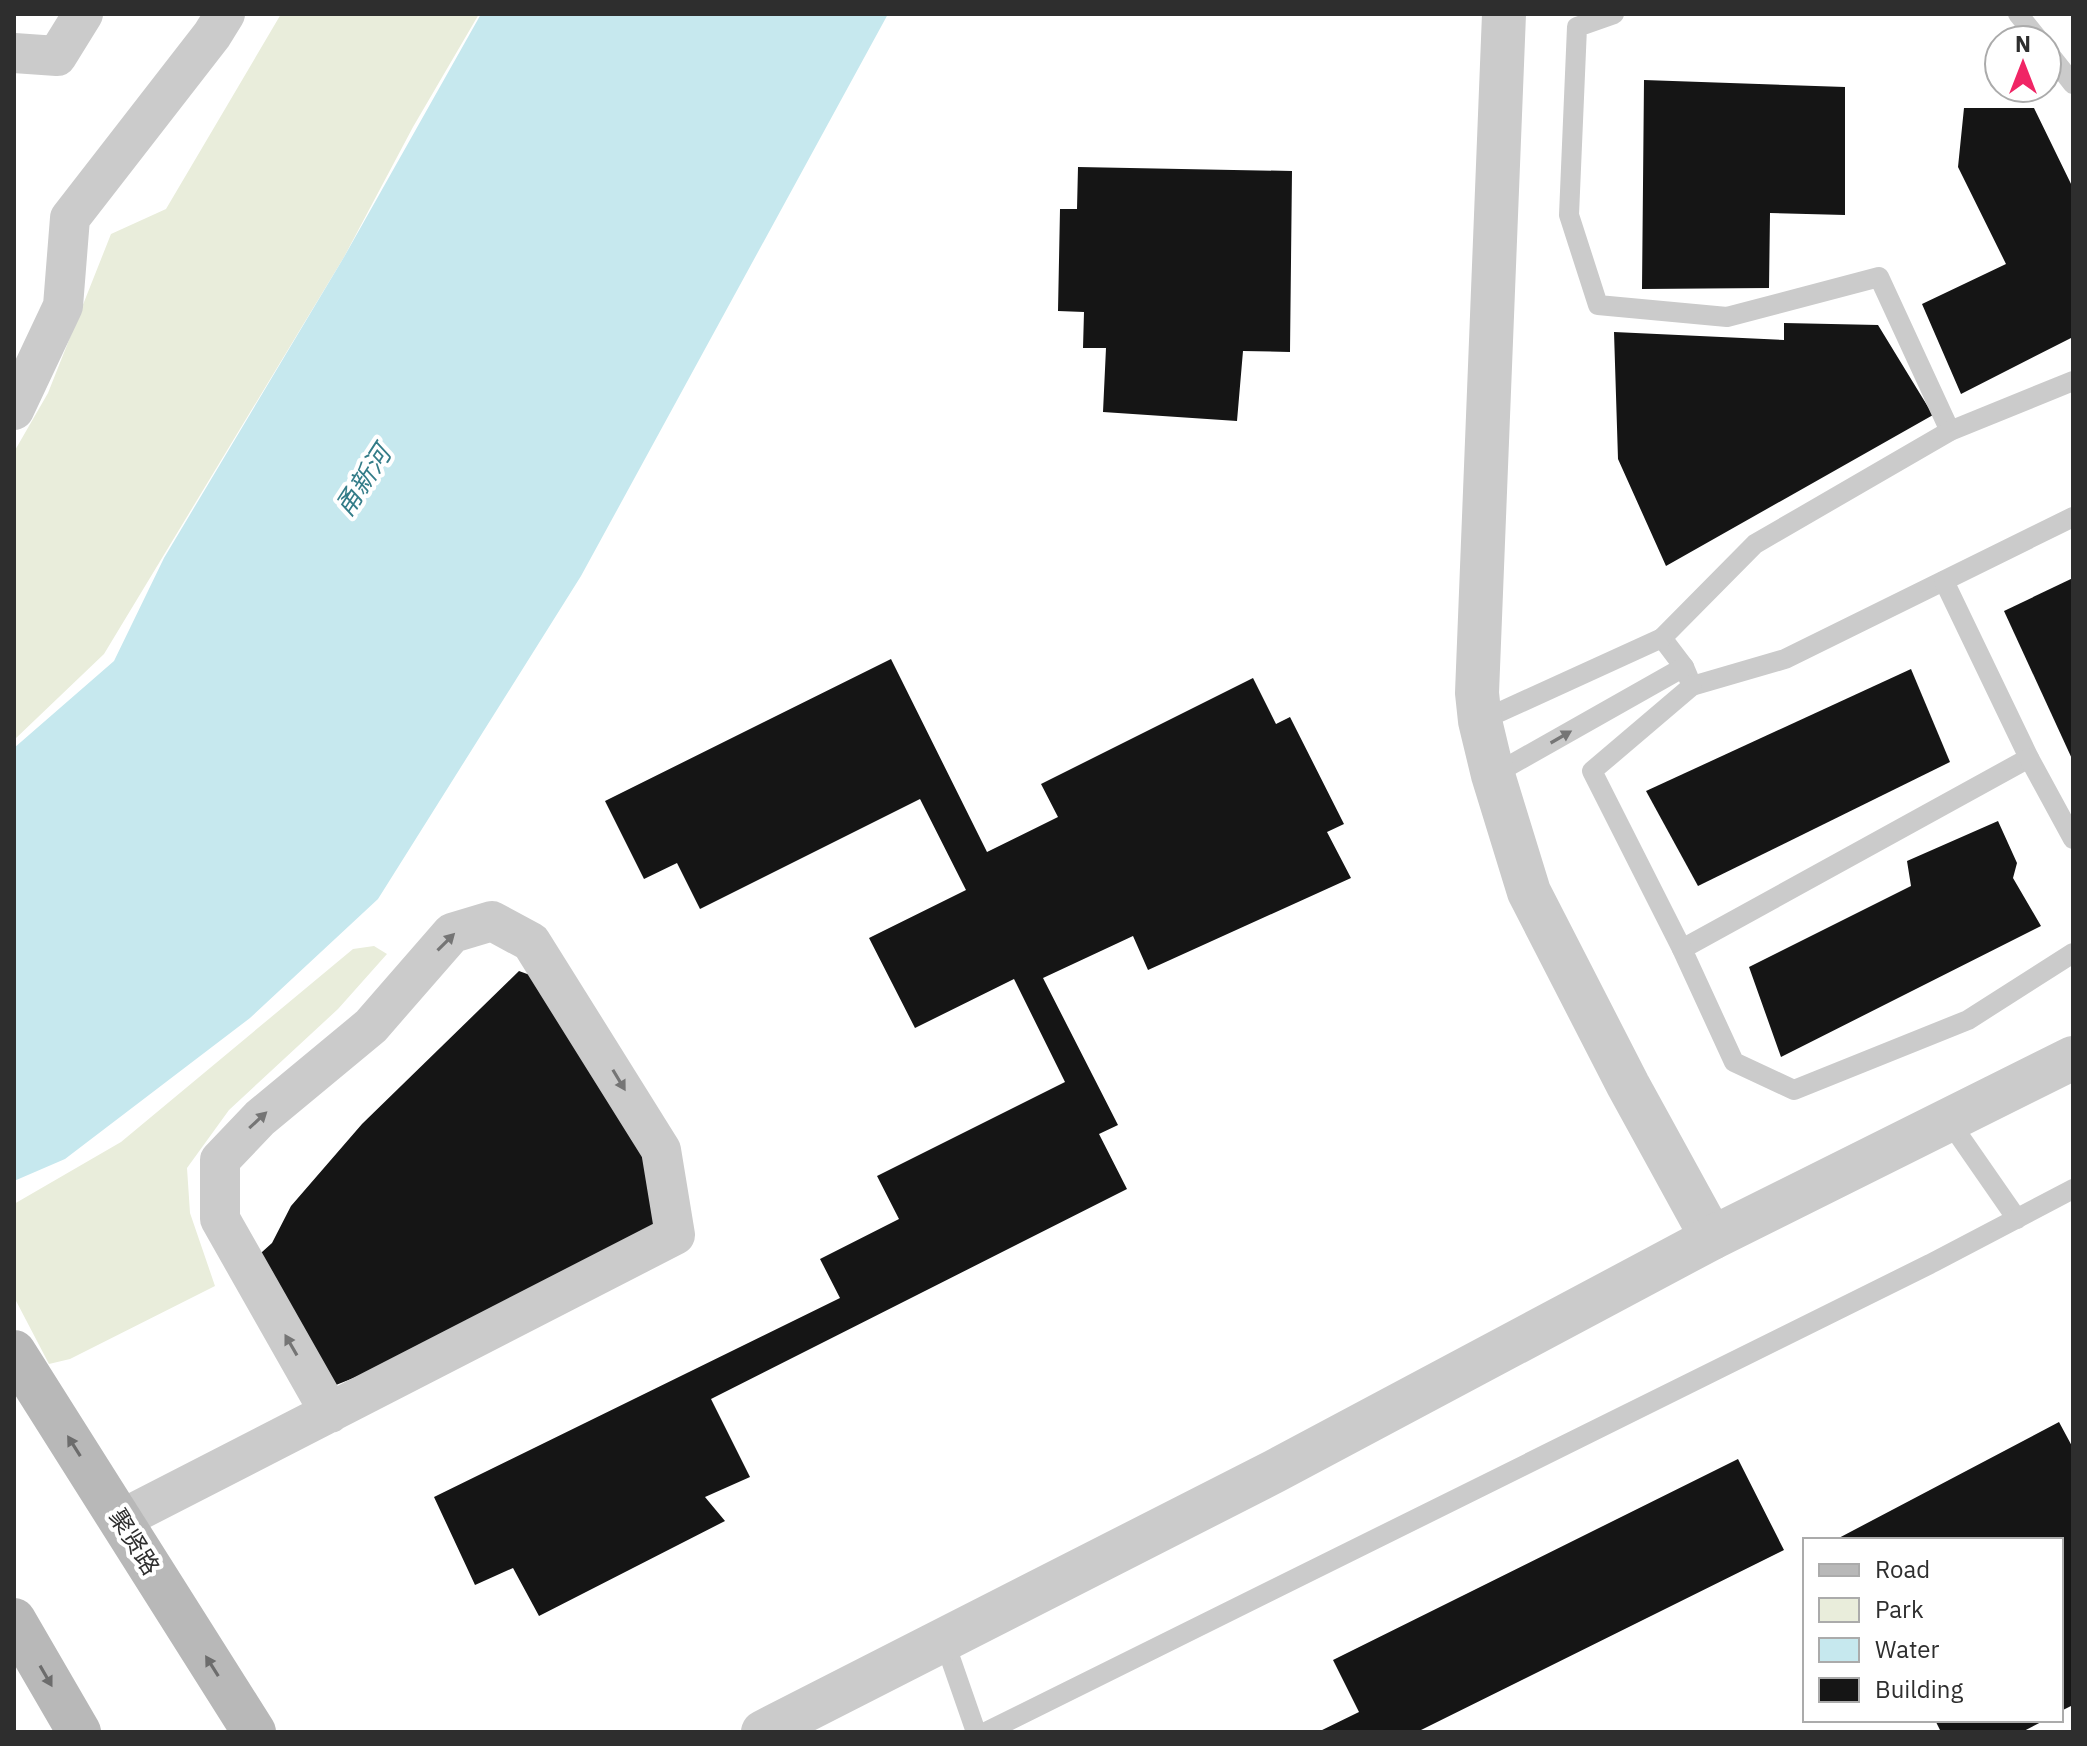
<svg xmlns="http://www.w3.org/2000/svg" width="2087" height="1746" viewBox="0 0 2087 1746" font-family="'IBM Plex Sans','Noto Sans SC',sans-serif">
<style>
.green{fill:#e9eddb}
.water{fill:#c6e8ee}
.building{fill:#151515}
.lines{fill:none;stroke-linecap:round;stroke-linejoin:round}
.service{stroke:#cbcbcb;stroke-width:20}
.minor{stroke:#cbcbcb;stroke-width:40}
.tertiary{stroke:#cbcbcb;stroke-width:44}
.secondary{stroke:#b8b8b8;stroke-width:44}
.oneway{fill:#757575}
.oneway2{fill:#6c6c6c}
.labels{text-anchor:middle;stroke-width:8;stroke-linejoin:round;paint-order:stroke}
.street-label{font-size:24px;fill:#2e2e2e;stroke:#fff}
.water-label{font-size:26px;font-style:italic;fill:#337c88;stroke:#fff}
</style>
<rect width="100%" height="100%" fill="#fff"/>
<g class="green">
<path d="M281 14H479L413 127 344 257 104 654 14 740V452L48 393 111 234 166 209Z"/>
<path d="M374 946 387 954 338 1009 229 1110 187 1168 190 1213 215 1286 70 1359 49 1364 14 1297V1204L121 1142 353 949Z"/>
</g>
<path class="water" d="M481 14H888L581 576 378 899 250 1018 65 1159 14 1181V748L114 661 164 558 344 257Z"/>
<g class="building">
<path d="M1644 80 1845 87V215L1770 213 1769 288 1642 289Z"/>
<path d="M1964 108H2034L2073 188V337L1961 394 1922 304 2006 264 1958 167Z"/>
<path d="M1078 167 1292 171 1290 352 1243 351 1237 421 1103 412 1106 348H1083L1084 312 1058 311 1060 209H1077Z"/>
<path d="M1784 323 1878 325 1933 415 1666 566 1618 459 1614 332 1784 340Z"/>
<path d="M2073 578V761L2004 611Z"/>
<path d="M891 659 987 852 1058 817 1041 784 1253 678 1276 724 1290 717 1344 824 1327 832 1351 878 1148 970 1133 936 1043 978 1118 1125 1099 1134 1127 1189 711 1399 750 1477 705 1497 725 1521 539 1616 513 1568 475 1585 434 1497 840 1298 820 1259 899 1219 877 1176 1065 1082 1014 979 915 1028 869 938 966 890 920 799 700 909 677 863 644 879 605 801Z"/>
<path d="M1911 669 1950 762 1698 886 1646 791Z"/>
<path d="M1998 821 2017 863 2013 878 2041 926 1781 1057 1749 967 1911 886 1907 861Z"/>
<path d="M519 971 538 978 637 1130 665 1220 436 1345 331 1387 252 1261 272 1243 291 1206 362 1124Z"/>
<path d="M2059 1422 2073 1448V1705L2061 1711V1540H1835Z"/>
<path d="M1738 1459 1784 1550 1417 1732H1318L1359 1712 1333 1660Z"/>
<path d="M1935 1720H2045L2022 1732H1941Z"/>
</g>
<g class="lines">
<g class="service">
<path d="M1614 14 1577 27 1569 215 1598 305 1727 317 1879 277 1950 431"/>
<path d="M2018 14 2039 40"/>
<path d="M2047 51 2073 84"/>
<path d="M2073 381 1950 431 1755 544 1662 638 1684 667 1692 686 1785 659 2073 517"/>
<path d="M1944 581 2029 758 1682 949 1734 1062 1794 1090 1968 1020 2073 953"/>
<path d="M1480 721 1662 638"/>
<path d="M2029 758 2073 839"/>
<path d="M1493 775 1684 667"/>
<path d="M1682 949 1592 771 1692 686"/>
<path d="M1949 1121 2017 1219"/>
<path d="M944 1640 976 1732"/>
<path d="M986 1732 1930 1264 2073 1189"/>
</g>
<g class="minor">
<path d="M14 53 57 56 83 14"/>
<path d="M14 410 63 306 70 218 212 35 225 14"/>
<path d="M120 1520 675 1235 661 1150 531 942 492 921 452 933 371 1026 260 1118 220 1160V1219L330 1413"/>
</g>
<g class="tertiary">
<path d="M1504 14 1477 693 1480 721 1493 775 1529 892 1628 1085 1712 1238"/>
<path d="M763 1732 1275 1471 1712 1238 2073 1058"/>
</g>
<g class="secondary">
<path d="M14 1352 254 1732"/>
<path d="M14 1620 79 1732"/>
</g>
</g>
<defs><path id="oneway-solid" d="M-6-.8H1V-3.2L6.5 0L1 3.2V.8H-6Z" transform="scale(2)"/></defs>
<g class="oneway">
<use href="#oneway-solid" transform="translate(1561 737) rotate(-30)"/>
<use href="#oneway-solid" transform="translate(446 942) rotate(-45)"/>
<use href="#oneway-solid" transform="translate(619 1080) rotate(59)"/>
<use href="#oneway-solid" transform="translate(258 1120) rotate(-43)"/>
<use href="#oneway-solid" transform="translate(291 1345) rotate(-120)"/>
</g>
<g class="oneway2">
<use href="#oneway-solid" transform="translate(74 1446) rotate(-122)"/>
<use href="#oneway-solid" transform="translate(212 1666) rotate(-122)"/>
<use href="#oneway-solid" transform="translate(46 1676) rotate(60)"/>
</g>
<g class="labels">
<g class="street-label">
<text transform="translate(134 1542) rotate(58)" y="8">聚贤路</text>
</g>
<g class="water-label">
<text transform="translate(363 481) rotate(-57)" y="9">甬新河</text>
</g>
</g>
<rect width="2087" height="1746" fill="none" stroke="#2e2e2e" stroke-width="32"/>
<rect x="1803" y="1538" width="260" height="184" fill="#ffffff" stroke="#ababab" stroke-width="2"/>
<rect x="1819" y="1564" width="40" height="12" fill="#b8b8b8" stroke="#ababab" stroke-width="2"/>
<text x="1875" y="1578" font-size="24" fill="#2e2e2e">Road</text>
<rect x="1819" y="1598" width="40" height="24" fill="#e9eddb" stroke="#ababab" stroke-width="2"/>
<text x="1875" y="1618" font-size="24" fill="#2e2e2e">Park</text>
<rect x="1819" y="1638" width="40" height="24" fill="#c6e8ee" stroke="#ababab" stroke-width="2"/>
<text x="1875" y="1658" font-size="24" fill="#2e2e2e">Water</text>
<rect x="1819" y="1678" width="40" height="24" fill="#151515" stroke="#ababab" stroke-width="2"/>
<text x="1875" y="1698" font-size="24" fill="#2e2e2e">Building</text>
<g transform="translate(2023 64)"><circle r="38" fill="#ffffff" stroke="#ababab" stroke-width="2"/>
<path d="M0-6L14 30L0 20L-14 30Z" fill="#f02565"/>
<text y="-12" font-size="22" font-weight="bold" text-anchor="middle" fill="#2e2e2e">N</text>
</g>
</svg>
